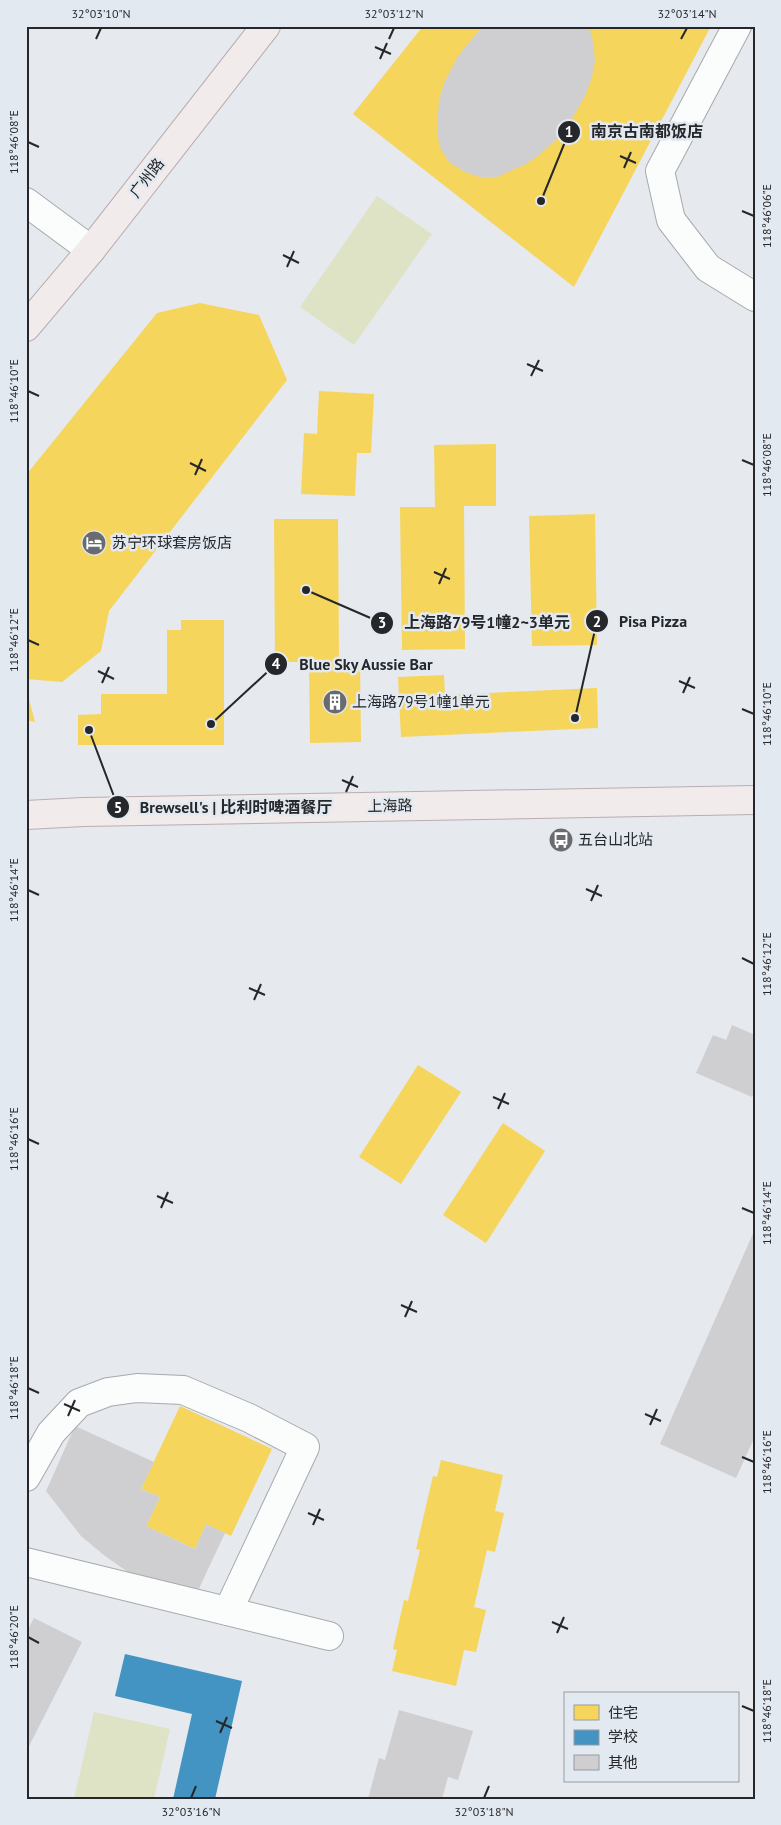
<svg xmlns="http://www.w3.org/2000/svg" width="781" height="1825" viewBox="0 0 781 1825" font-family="'PT Sans','Noto Sans SC',sans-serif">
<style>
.pitch{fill:#dfe3c6}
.homes{fill:#f6d55c}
.schools{fill:#4393c3}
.building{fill:#cfcfd2}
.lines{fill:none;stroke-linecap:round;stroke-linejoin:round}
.minor-casing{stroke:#a7a9ac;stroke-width:30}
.major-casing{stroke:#b9adb1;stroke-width:30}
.minor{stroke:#fbfcfc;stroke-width:28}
.major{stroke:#f2ebec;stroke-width:28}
.ticks{fill:none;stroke:#25272a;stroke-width:2}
.labels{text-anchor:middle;stroke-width:5;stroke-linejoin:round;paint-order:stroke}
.street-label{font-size:15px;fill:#25272a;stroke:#e3e9f0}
.poi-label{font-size:15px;fill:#25272a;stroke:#e3e9f0;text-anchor:start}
.leader{fill:none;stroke:#25272a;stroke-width:2}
.callout-dot{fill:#25272a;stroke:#e3e9f0;stroke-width:2}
.mark-label{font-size:15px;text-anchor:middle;font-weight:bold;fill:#fff}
.callout-label{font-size:16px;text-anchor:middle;font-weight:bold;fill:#25272a;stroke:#e3e9f0;stroke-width:5;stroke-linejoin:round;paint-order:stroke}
.neatline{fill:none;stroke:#25272a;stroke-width:2}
.ticks-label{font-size:12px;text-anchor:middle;fill:#25272a}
</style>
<rect width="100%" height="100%" fill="#e6e9ed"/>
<g class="pitch">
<path d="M377 196 432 234 354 345 300 307Z"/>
<path d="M94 1712 170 1729 154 1799H74Z"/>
</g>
<g class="homes">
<path d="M423 26H711L574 287 353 114Z"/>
<path d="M200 303 259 315 287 380 109 611 101 651 62 682 26 679V475L157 313Z"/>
<path d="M319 391 374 394 371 453H357L355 496 301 494 304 433 317 434Z"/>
<path d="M496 444V506H464L465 649 402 650 400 507H435L434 445Z"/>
<path d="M595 514 597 645 532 646 529 516Z"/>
<path d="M274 519H338L339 661H360L361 742 310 743 309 662H275Z"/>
<path d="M181 620H224V745H78V715L101 714V694H167V630H181Z"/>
<path d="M444 675 445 695 597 688 598 728 401 737 398 677Z"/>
<path d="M27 692 35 722 26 720Z"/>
<path d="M418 1065 461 1092 401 1184 359 1157Z"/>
<path d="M503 1123 545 1151 486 1243 443 1215Z"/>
<path d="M180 1406 272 1449 231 1536 206 1524 195 1549 146 1526 160 1497 141 1489Z"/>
<path d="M441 1460 503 1475 495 1511 504 1513 495 1552 487 1550 474 1607 486 1610 476 1652 464 1650 456 1686 392 1671 397 1650 393 1649 404 1600 408 1601 420 1550 416 1549 433 1476 437 1477Z"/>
</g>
<path class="schools" d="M125 1654 242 1681 215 1799H173L192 1714 115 1696Z"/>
<g class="building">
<path d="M485 26H588L592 36 595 60 592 77 586 94 569 124 560 136 538 156 524 165 497 177H480L465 172 450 163 441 150 437 134 439 99 444 83 458 56 480 29Z"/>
<path d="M732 1025 755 1035V1091L752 1097 696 1073 713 1035 726 1040Z"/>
<path d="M755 1229V1436L736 1478 660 1444Z"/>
<path d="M75 1426 154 1462 141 1489 160 1497 146 1526 195 1549 206 1524 225 1533 195 1597 165 1588 128 1572 105 1556 81 1536 46 1491Z"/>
<path d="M34 1618 82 1642 26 1752V1633Z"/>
<path d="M399 1710 473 1731 458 1780 448 1777 442 1799H368L379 1758 385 1760Z"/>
</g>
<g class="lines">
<defs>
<g id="minor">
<path d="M737 26 660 171 671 220 708 268 755 297"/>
<path d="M26 202 91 250"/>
<path d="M26 1477 51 1433 79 1403 108 1392 137 1388 183 1390 249 1418 305 1447 228 1611"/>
<path d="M26 1562 329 1636"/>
</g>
<g id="major">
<path d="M26 327 91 250 266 26"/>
<path d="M26 815 83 812 755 800"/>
</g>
</defs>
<use href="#minor" class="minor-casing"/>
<use href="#major" class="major-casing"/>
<use href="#minor" class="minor"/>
<use href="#major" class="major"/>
</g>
<path class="ticks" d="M96 39 101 28M389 39 394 28M681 39 687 28M375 47 391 54M380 59 387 43M28 142 39 147M620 156 636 163M624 168 631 152M742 211 754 216M283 255 299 263M287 267 294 251M527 364 543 371M531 376 539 360M28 391 39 396M742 460 754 465M190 463 206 471M195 475 202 459M434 572 450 579M439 584 446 568M28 640 39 645M98 671 114 679M679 681 695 688M102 683 109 667M683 693 690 677M742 709 754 714M342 780 358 787M346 792 353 776M586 889 602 896M28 890 39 895M591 901 598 885M742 958 754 964M249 988 265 995M254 1000 261 984M493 1097 509 1104M498 1109 505 1093M28 1139 39 1144M157 1196 173 1203M161 1208 168 1192M742 1208 754 1213M401 1305 417 1312M405 1317 412 1301M28 1388 39 1393M64 1404 80 1411M645 1414 661 1421M68 1416 75 1400M650 1425 657 1409M742 1457 754 1462M308 1513 324 1520M313 1525 320 1509M552 1622 568 1629M557 1633 564 1617M28 1637 39 1643M742 1706 754 1711M216 1721 232 1728M220 1733 227 1717M191 1798 196 1786M484 1798 489 1786"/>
<defs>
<symbol id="hotel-disc" viewBox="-11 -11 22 22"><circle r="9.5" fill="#696b6e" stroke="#e3e9f0"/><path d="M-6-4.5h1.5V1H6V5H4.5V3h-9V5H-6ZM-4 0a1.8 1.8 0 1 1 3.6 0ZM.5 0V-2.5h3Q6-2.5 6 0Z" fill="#fff"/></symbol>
<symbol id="building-disc" viewBox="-11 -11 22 22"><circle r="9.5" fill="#696b6e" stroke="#e3e9f0"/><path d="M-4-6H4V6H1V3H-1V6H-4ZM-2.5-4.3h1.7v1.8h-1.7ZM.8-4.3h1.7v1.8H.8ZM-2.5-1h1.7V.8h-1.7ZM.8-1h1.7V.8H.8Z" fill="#fff"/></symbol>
<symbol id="bus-disc" viewBox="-11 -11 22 22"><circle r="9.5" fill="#696b6e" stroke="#e3e9f0"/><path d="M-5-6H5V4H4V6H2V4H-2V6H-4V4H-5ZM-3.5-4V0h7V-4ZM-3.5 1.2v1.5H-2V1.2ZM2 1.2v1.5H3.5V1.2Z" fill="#fff"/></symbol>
</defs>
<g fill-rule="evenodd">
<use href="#hotel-disc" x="80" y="529" width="28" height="28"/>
<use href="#building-disc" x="321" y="688" width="28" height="28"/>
<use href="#bus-disc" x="547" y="826" width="28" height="28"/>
</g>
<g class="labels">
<g class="street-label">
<text transform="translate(147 178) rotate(-52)" y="5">广州路</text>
<text transform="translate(390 806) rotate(-1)" y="5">上海路</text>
</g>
<g class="poi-label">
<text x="112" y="548">苏宁环球套房饭店</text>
<text x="352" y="707">上海路79号1幢1单元</text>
<text x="578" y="845">五台山北站</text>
</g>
</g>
<path class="leader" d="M541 201L569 132M575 718L597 621M306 590L382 623M211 724L276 664M89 730L118 807"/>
<g class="callout-dot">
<circle cx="541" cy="201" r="5"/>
<circle cx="575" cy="718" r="5"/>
<circle cx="306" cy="590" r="5"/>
<circle cx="211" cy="724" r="5"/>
<circle cx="89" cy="730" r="5"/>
<circle cx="569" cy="132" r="12"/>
<circle cx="597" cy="621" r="12"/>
<circle cx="382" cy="623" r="12"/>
<circle cx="276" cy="664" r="12"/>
<circle cx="118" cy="807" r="12"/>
</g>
<g class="mark-label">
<text x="569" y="137">1</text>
<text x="597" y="627">2</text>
<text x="382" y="628">3</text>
<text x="276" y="669">4</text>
<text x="118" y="813">5</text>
</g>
<g class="callout-label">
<text x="647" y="137">南京古南都饭店</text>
<text x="653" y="627">Pisa Pizza</text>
<text x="487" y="628">上海路79号1幢2~3单元</text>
<text x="366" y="670">Blue Sky Aussie Bar</text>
<text x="236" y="813">Brewsell's | 比利时啤酒餐厅</text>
</g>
<rect width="781" height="1825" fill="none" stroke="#e3e9f0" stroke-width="55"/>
<rect x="564" y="1692" width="175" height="90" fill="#e3e9f0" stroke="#979ba1"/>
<rect x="574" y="1705" width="25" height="15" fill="#f6d55c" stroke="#979ba1"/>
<text x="608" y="1718" font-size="15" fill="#25272a">住宅</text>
<rect x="574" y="1730" width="25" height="15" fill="#4393c3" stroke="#979ba1"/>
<text x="608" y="1742" font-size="15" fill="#25272a">学校</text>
<rect x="574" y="1755" width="25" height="15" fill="#cfcfd2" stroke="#979ba1"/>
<text x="608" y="1768" font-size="15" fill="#25272a">其他</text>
<rect x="28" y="28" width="726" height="1770" class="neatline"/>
<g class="ticks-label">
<text x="101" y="18">32°03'10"N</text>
<text x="394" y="18">32°03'12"N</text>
<text x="687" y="18">32°03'14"N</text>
<text transform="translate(14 142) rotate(-90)" y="4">118°46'08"E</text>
<text transform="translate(767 216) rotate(-90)" y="4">118°46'06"E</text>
<text transform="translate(14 391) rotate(-90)" y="4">118°46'10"E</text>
<text transform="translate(767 465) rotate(-90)" y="4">118°46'08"E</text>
<text transform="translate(14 640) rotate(-90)" y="4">118°46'12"E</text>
<text transform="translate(767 714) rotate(-90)" y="4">118°46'10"E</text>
<text transform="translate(14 890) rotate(-90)" y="4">118°46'14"E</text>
<text transform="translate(767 964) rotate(-90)" y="4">118°46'12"E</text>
<text transform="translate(14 1139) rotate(-90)" y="4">118°46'16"E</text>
<text transform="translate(767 1213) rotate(-90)" y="4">118°46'14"E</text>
<text transform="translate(14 1388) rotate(-90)" y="4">118°46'18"E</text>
<text transform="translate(767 1462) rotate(-90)" y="4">118°46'16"E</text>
<text transform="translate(14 1637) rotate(-90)" y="4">118°46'20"E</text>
<text transform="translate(767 1711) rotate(-90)" y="4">118°46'18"E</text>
<text x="191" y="1816">32°03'16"N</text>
<text x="484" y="1816">32°03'18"N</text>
</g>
</svg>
